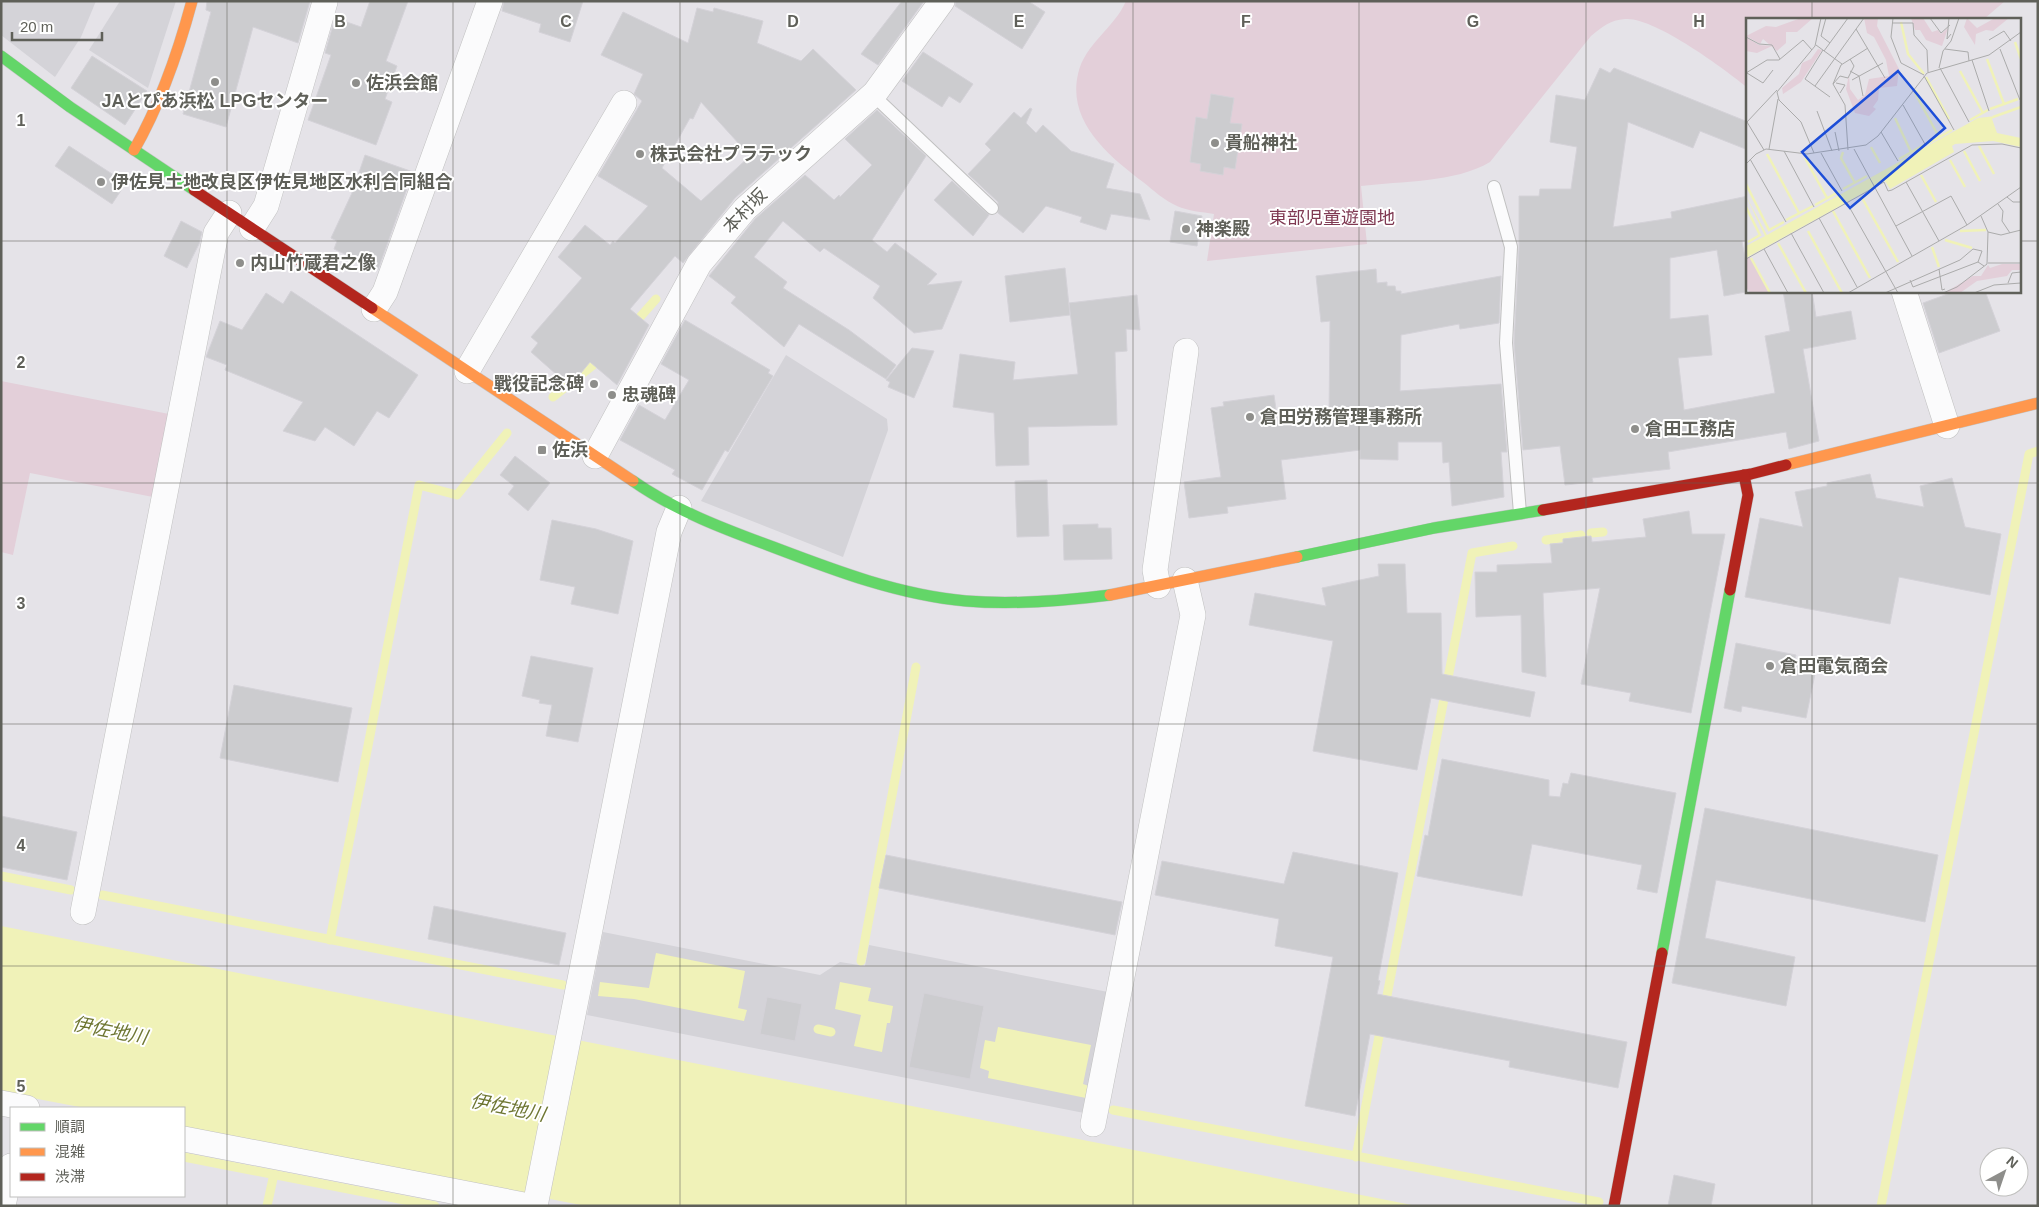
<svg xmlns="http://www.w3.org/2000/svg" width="2039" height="1207" viewBox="0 0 2039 1207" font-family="Helvetica,'Noto Sans JP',sans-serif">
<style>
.industrial{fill:#d4d3d8}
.green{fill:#e3cfd9}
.water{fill:#f0f2b8}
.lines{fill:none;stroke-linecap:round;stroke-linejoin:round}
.stream{stroke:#f0f2b8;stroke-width:9}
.building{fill:#cccccf;stroke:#d4d2d8;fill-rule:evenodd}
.lane-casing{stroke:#c1c1c1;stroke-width:14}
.street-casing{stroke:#c1c1c1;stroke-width:26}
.fast-casing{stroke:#c3c3c3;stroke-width:12}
.slow-casing{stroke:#c3c3c3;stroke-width:12}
.jam-casing{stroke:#c3c3c3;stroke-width:12}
.lane{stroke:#fbfbfc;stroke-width:12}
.street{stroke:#fbfbfc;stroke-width:25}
.fast{stroke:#63d668;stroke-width:11}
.slow{stroke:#ff974d;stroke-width:11}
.jam{stroke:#b3261e;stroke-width:11}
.grid{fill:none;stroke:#5f6059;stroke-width:1;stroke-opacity:0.55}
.poi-dot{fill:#8e8e8b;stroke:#fff;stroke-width:2}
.labels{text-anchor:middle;stroke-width:4;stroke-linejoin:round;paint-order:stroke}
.poi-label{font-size:18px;font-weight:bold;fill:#5f6059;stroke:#fff;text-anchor:start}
.street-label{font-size:18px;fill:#5f6059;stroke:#fff}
.park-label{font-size:18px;fill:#7f3952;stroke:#fff}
.water-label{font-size:19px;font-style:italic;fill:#6e7632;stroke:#fff}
.inset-river{fill:none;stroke:#f0f2b8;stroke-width:2.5}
.inset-road{fill:none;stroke:#ababab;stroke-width:1}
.view{fill:#1d4ed8;fill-opacity:0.15;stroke:#1d4ed8;stroke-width:2.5}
.inset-edge{fill:none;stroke:#5f6059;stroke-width:2.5}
.grid-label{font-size:16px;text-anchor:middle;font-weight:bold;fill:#5f6059;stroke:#fff;stroke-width:4;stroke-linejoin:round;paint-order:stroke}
</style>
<rect width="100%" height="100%" fill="#e5e3e8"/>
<g class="industrial">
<path d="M1 1H96L81 37 55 77 1 35Z"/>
<path d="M120 1H176L148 88 89 50Z"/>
<path d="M786 355 887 419 888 430 843 557 701 501Z"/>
<path d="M603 932 820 975 840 962 865 966 869 945 1108 992 1084 1113 587 1015Z"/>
</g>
<g class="green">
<path d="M1126 1H2005L1984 19H1748V88C1725 69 1653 16 1625 19 1610 20 1602 27 1591 36L1490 162C1455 183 1401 181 1361 186L1367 244 1207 261 1214 214C1202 212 1188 211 1177 206 1165 201 1153 190 1143 182 1109 156 1067 122 1078 74 1085 43 1114 29 1126 1Z"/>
<path d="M1 381 169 414 153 497 30 473 13 555 1 552Z"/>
</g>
<g class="water">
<path d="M1 926 1417 1206H586L184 1127V1108H85L1 1092Z"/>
<path d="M656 953 745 971 738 1008 747 1010 744 1021 634 999 598 996 600 982 649 988Z"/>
<path d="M840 982 871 988 868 1001 893 1006 890 1023H887L882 1052 854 1046 861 1015 835 1009Z"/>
<path d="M998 1027 1091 1045 1083 1084 1089 1086 1086 1098 988 1078 989 1071 980 1068 985 1040 995 1042Z"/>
</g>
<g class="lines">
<g class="stream">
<path d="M633 325 656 299"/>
<path d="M553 397 602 358"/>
<path d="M1591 533 1603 532"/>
<path d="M1546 540 1581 535"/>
<path d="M1 876 71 890"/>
<path d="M102 895 563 985"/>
<path d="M330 940 419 485 457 495 507 433"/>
<path d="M861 961 916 667"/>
<path d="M1385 1006 1472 553 1513 546"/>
<path d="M818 1029 831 1032"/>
<path d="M1113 1110 1599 1202"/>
<path d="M184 1157 435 1206"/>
<path d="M1356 1157 1381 1026"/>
<path d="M267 1206 274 1174"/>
<path d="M1881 1206 2029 454 2038 451"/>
</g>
</g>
<g class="building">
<path d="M207 1H310L298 43 253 27 226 127 183 114 211 12 206 10Z"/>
<path d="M370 1H408L386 61 397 66 385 99 392 102 376 145 308 120 331 55 325 53 335 18 361 27Z"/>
<path d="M504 1H583L570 42 539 32 541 24 502 11Z"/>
<path d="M902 1H924L878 65 861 54Z"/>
<path d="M956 1H1028L1045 12 1022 49 955 6Z"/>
<path d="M697 8 713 12 714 8 763 21 757 43 801 61 813 49 856 90 735 198 683 263 675 256 630 309 649 325 617 385 590 362 576 379 572 376 566 383 531 352 538 343 531 337 582 278 558 257 585 225 610 245 613 241 615 243 648 206 598 176 642 101 634 94 643 74 601 55 623 12 688 43ZM701 102 750 156 701 201 662 168 690 118 693 119Z"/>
<path d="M923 52 973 84 960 103 949 96 942 107 902 81Z"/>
<path d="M92 56 147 91 125 125 71 88Z"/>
<path d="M1600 68 1610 73 1614 68 1748 122V150L1700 131 1693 148 1628 122 1613 227 1672 218 1671 212 1748 196V240L1742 241 1748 275V291H1751L1724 296 1717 250 1670 258V319L1708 315 1712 355 1678 358 1684 410 1775 393 1765 336 1790 331 1783 291H1812L1816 317 1851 311 1856 339 1803 349 1819 441 1789 449 1786 432 1668 452 1670 469 1592 478 1593 482 1565 485 1560 446 1523 450 1514 343 1519 247V196H1539L1540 189H1571L1577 147 1550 142 1556 95 1585 100Z"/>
<path d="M1211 94 1234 98 1230 123 1242 124 1235 169 1224 167 1223 175 1200 171 1201 164 1190 162 1196 117 1207 119Z"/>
<path d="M1030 108 1032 109 1026 123 1036 133 1043 125 1071 151 1114 164 1106 188 1140 194 1150 220 1111 214 1106 230 1080 222 1082 217 1046 206 1023 233 998 213V202L968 174 991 150 985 144 1014 112 1021 118Z"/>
<path d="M877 110 926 156 872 240 887 252 895 243 937 274 927 285 962 281 942 329 914 333 873 298 880 286 824 248 820 252 783 221 754 257 787 282 783 288 849 330 896 365 886 379 799 324 784 347 731 303 736 297 709 276 755 219 805 175 834 200 839 195 840 197 872 165 845 139Z"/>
<path d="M69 146 126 183 112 204 55 166Z"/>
<path d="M365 155 413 172 378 270 334 249 337 241 331 238 352 193Z"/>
<path d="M952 181 989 215 973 236 934 200Z"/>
<path d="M1175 211 1202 216 1197 246 1170 242Z"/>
<path d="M181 221 202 232 199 244 187 268 164 256Z"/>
<path d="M1065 268 1070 315 1010 322 1005 276Z"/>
<path d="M1376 269 1377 283 1387 282V286H1395L1396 291H1401V294L1501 276 1499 323 1460 329 1459 324 1401 335 1400 391 1501 384 1507 452H1501L1504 497 1452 506 1449 462 1443 463 1442 442H1398V460L1360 459V450L1281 460 1286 499 1227 507 1228 513 1189 518 1184 482 1221 477 1211 408 1224 406 1223 402 1274 395 1278 424 1329 418 1330 321 1321 322 1316 276Z"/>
<path d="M291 291 418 375 389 418 377 411 354 446 325 427 315 441 283 431 303 402 225 370 227 365 206 357 220 321 242 330 266 293 283 304Z"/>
<path d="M1956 291H1985L2000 331 1939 353 1923 303Z"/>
<path d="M1137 295 1140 330 1126 329 1127 351 1115 352 1117 425 1028 427 1029 465 996 466 994 413 953 407 960 354 1015 362 1013 380 1078 374 1069 303Z"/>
<path d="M685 320 770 370 768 373 773 376 728 452 725 450 702 490 672 474 675 470 620 440 639 405 665 420 689 380 661 364Z"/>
<path d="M912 348 934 351 914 398 888 387 890 382 886 380Z"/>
<path d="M515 456 550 483 528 511 508 494 514 486 500 475Z"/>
<path d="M1870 474 1876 498 1924 507 1920 486 1952 478 1965 527 2001 534 1990 595 1899 577 1890 624 1745 597 1760 518 1803 527 1795 492 1827 486V483Z"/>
<path d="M1047 480 1049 536 1017 537 1015 481Z"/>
<path d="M1689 511 1692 534H1725L1691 713 1629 701 1631 693 1581 684 1600 588 1543 593 1546 677 1522 672 1521 615 1476 617 1475 572H1497V565L1552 563 1550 544 1563 543V539L1591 536 1592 542 1646 537 1643 519Z"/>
<path d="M552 520 596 529 633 541 618 614 571 604 575 587 540 580Z"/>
<path d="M1098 524V528H1111L1112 559 1064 560 1063 525Z"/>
<path d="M1378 564H1405L1407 613H1441L1442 674 1535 692 1530 717 1431 698 1417 770 1313 751 1333 641 1249 625 1255 593 1326 606 1322 588 1379 576Z"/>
<path d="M1736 643 1796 655 1795 659 1817 664 1806 718 1742 706 1741 712 1724 708Z"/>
<path d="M531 656 593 668 578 742 546 736 552 705 539 703 540 700 522 696Z"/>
<path d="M234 685 352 708 338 782 220 758Z"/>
<path d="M1442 759 1549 780V796L1560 797 1563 783 1568 784 1571 773 1676 793 1657 893 1637 889 1642 865 1532 844 1522 896 1417 876 1425 835 1428 836Z"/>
<path d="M1705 808 1938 855 1925 922 1716 880 1705 938 1795 957 1786 1006 1672 983Z"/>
<path d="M1 816 77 832 67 880 1 867Z"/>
<path d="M1293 852 1398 873 1378 980 1380 981 1377 994 1627 1042 1618 1088 1509 1067 1510 1061 1370 1034 1355 1116 1305 1106 1333 957 1275 946 1279 919 1155 895 1162 861 1284 884Z"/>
<path d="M886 855 1122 902 1115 935 879 888Z"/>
<path d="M434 906 566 933 559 965 428 939Z"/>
<path d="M924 993 984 1006 970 1079 909 1067Z"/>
<path d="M767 997 802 1004 795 1041 760 1034Z"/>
<path d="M1674 1175 1715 1184 1711 1206H1668Z"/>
</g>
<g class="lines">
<defs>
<g id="lane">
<path d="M873 95 992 208"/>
<path d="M1494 187 1511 247 1506 343 1520 513"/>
</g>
<g id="street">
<path d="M252 228 266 206 325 2"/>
<path d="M1904 291 1947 426"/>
<path d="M374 309 385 292 490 1"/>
<path d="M467 371 624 103"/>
<path d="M595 456 699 264 745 209 875 93 942 1"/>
<path d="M1158 586 1155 570 1186 351"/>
<path d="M83 912 216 233 229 213"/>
<path d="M1 1103 27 1108"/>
<path d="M1093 1124 1193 615 1185 580"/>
<path d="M184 1139 529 1206"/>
<path d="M3 1206 11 1166"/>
<path d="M535 1206 669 532 679 508"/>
</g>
<g id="fast">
<path d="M1 56 70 107 194 190"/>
<path d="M633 481C676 511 724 529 773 547 836 571 899 595 966 601 1014 605 1063 601 1110 595"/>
<path d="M1297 557 1434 528 1543 510"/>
<path d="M1662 953 1730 590"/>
</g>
<g id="slow">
<path d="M134 150C161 103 178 53 192 1"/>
<path d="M372 308 633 481"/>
<path d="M1786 465 2038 403"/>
<path d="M1110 595 1297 557"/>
</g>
<g id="jam">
<path d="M194 190 372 308"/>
<path d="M1543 510 1751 474 1786 465"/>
<path d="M1730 590 1748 495 1744 475"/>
<path d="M1614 1206 1662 953"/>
</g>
</defs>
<use href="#lane" class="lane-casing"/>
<use href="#street" class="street-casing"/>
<use href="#fast" class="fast-casing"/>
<use href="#slow" class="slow-casing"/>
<use href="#jam" class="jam-casing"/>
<use href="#lane" class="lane"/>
<use href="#street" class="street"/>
<use href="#fast" class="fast"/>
<use href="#slow" class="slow"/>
<use href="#jam" class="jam"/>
</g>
<path class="grid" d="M227 1V1206M453 1V1206M680 1V1206M906 1V1206M1133 1V1206M1359 1V1206M1586 1V1206M1812 1V19M1 241H1748M2020 241H2038M1812 291V1206M1 483H2038M1 724H2038M1 966H2038"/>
<g class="poi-dot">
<circle cx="215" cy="82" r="5"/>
<circle cx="356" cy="83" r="5"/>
<circle cx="1215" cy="143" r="5"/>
<circle cx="640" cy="154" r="5"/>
<circle cx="101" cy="182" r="5"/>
<circle cx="1186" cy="229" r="5"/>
<circle cx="240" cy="263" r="5"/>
<circle cx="594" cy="384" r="5"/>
<circle cx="612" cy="395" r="5"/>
<circle cx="1250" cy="417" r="5"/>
<circle cx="1635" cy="429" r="5"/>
<rect x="537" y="445" width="10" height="10" rx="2.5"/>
<circle cx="1770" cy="666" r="5"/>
</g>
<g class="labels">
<g class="poi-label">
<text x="366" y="89">佐浜会館</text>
<text x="215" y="107" text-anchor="middle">JAとぴあ浜松 LPGセンター</text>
<text x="1225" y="149">貴船神社</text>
<text x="650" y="160">株式会社プラテック</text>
<text x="111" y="188">伊佐見土地改良区伊佐見地区水利合同組合</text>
<text x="1196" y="235">神楽殿</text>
<text x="250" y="269">内山竹蔵君之像</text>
<text x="584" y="390" text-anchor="end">戰役記念碑</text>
<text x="622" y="401">忠魂碑</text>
<text x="1260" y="423">倉田労務管理事務所</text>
<text x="1645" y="435">倉田工務店</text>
<text x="552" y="456">佐浜</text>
<text x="1780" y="672">倉田電気商会</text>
</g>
<g class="street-label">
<text transform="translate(745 211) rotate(-46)" y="6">本村坂</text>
</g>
<g class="park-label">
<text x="1332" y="224">東部児童遊園地</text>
</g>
<g class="water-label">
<text transform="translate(110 1030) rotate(11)" y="7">伊佐地川</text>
<text transform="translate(508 1107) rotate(11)" y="7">伊佐地川</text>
</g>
</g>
<g transform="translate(1746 18)">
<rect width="275" height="275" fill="#e5e3e8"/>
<path d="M55 0H67L51 14H40V25L31 33 17 21 14 26 0 18 20 8 30 9ZM118 0H132L131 8 153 51 151 68 133 70 132 82 127 89 130 91 123 98 109 95 100 71 103 57 104 71 112 82 119 77 123 61 143 58 140 42 128 19 121 15ZM165 0H177L186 14 192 12 195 16 202 10 196 28 180 22 174 12H169ZM221 0 231 10 249 0H263L247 13 240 12 230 16 229 27 218 9ZM0 19 13 27 26 28 11 35 0 33ZM72 31 76 32 55 64 37 76 36 70 53 56 56 45 65 41ZM4 239 23 275H4L0 269V241ZM256 246H275V252H266L261 258 231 263 214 275H198L227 258H235L242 247 244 250Z" fill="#e3cfd9"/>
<path d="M250 98 246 101 251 115 275 120V129L247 123 209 126 206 128 208 134 144 171 139 163 0 240V228L19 218 0 178 21 217 232 100Z" fill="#f0f2b8"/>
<path class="inset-river" d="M155 4 162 36 178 56M269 24 275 41M241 41 258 86M214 53 237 95M180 59 203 101M171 72 169 75 193 119M244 91 272 81M247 99 275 89M149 100 165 134M224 102 242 92M181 126 206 112M233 128 248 156M125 129 134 145M218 133 234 163M97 134 95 140 109 165M21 136 53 195M59 140 81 180M153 141 178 127M204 142 219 169M175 157 190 184M0 166 23 212 38 204M97 171 121 158M115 178 152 244M69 187 94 173M0 189 14 217 2 224M87 193 124 260M40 202 67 188M62 213 96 275M214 213 240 212M199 222 226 230M32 225 60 275M186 229 193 249M5 240 24 275"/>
<path class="inset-road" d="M80 0 75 18 84 25M147 0 145 19 155 45 178 57M184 0 195 15 204 7M203 0 201 21 205 16M146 5H167L168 17 181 32 182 54M110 11 139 60M0 19 13 26 26 27 34 41M243 22 258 13 265 23M70 27 96 46M199 31 222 34 223 43M254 31 274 82M77 32 59 61 84 79M78 33 102 0M226 42 243 93M193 50 197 33 205 23 213 0M194 50 223 104M104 53 113 58 117 78M0 55 21 42H33L57 22 66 32M1 55 17 65 27 52M178 58 208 112M106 62 137 45M90 65 99 67 94 75M87 66 99 87 102 132M87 66 95 47 122 30M87 66 94 58 102 60 108 48 104 41M69 68 118 0M157 87 180 128M71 93 86 133M89 114 93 133M135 114 152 143M23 131 32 81M108 131 166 238M18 132 1 104 31 72M38 133 68 189M68 135 55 104 33 82 31 74 69 28 75 0M75 135 96 173M4 141 40 204M0 146 10 136 20 131 61 136 120 127 132 118 181 55 243 37 275 14M160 164 193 223M205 178 221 207M261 179 267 184H275M101 185 152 275M252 186 257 193 256 203 264 215M73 200 111 269M150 208 205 178M242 214 255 217 275 212M45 215 78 275M18 231 42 275M0 241 138 164 142 173 146 172 226 127 256 126 275 130M242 245H275M193 251 196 272 199 271M164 262 167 269 232 244 238 248M262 265 266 255 275 254M102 275 221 207 275 169M139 275 214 242 227 231 236 233 232 244M197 275 211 269 241 246 242 214 235 198M228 275 248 267 275 265"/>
<path class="view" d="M152 53 199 110 104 190 56 134Z"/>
<rect width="275" height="275" class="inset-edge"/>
</g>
<g class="grid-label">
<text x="340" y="27">B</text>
<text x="566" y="27">C</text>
<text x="793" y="27">D</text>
<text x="1019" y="27">E</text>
<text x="1246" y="27">F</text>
<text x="1473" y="27">G</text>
<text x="1699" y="27">H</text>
<text x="21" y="126">1</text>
<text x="21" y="368">2</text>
<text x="21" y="609">3</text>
<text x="21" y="851">4</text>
<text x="21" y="1092">5</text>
</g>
<rect width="2039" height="1207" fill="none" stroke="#5f6059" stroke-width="5"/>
<rect x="10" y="1107" width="175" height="90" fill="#ffffff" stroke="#bfbfbd"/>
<rect x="20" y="1123" width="25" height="8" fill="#63d668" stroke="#bfbfbd"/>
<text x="55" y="1132" font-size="15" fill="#5f6059">順調</text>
<rect x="20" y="1148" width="25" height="8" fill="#ff974d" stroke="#bfbfbd"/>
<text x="55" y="1157" font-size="15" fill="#5f6059">混雑</text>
<rect x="20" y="1173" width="25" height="8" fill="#b3261e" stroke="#bfbfbd"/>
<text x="55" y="1182" font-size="15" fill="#5f6059">渋滞</text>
<g transform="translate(2004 1172) rotate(40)"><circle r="24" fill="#ffffff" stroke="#bfbfbd"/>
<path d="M0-4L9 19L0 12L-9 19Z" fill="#8e8e8b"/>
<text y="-8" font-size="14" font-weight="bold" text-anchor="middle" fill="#5f6059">N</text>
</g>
<path d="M12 32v8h90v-8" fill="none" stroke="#5f6059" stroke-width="2.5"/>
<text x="20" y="32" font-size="15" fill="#5f6059" stroke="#ffffff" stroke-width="4" paint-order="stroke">20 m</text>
</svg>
